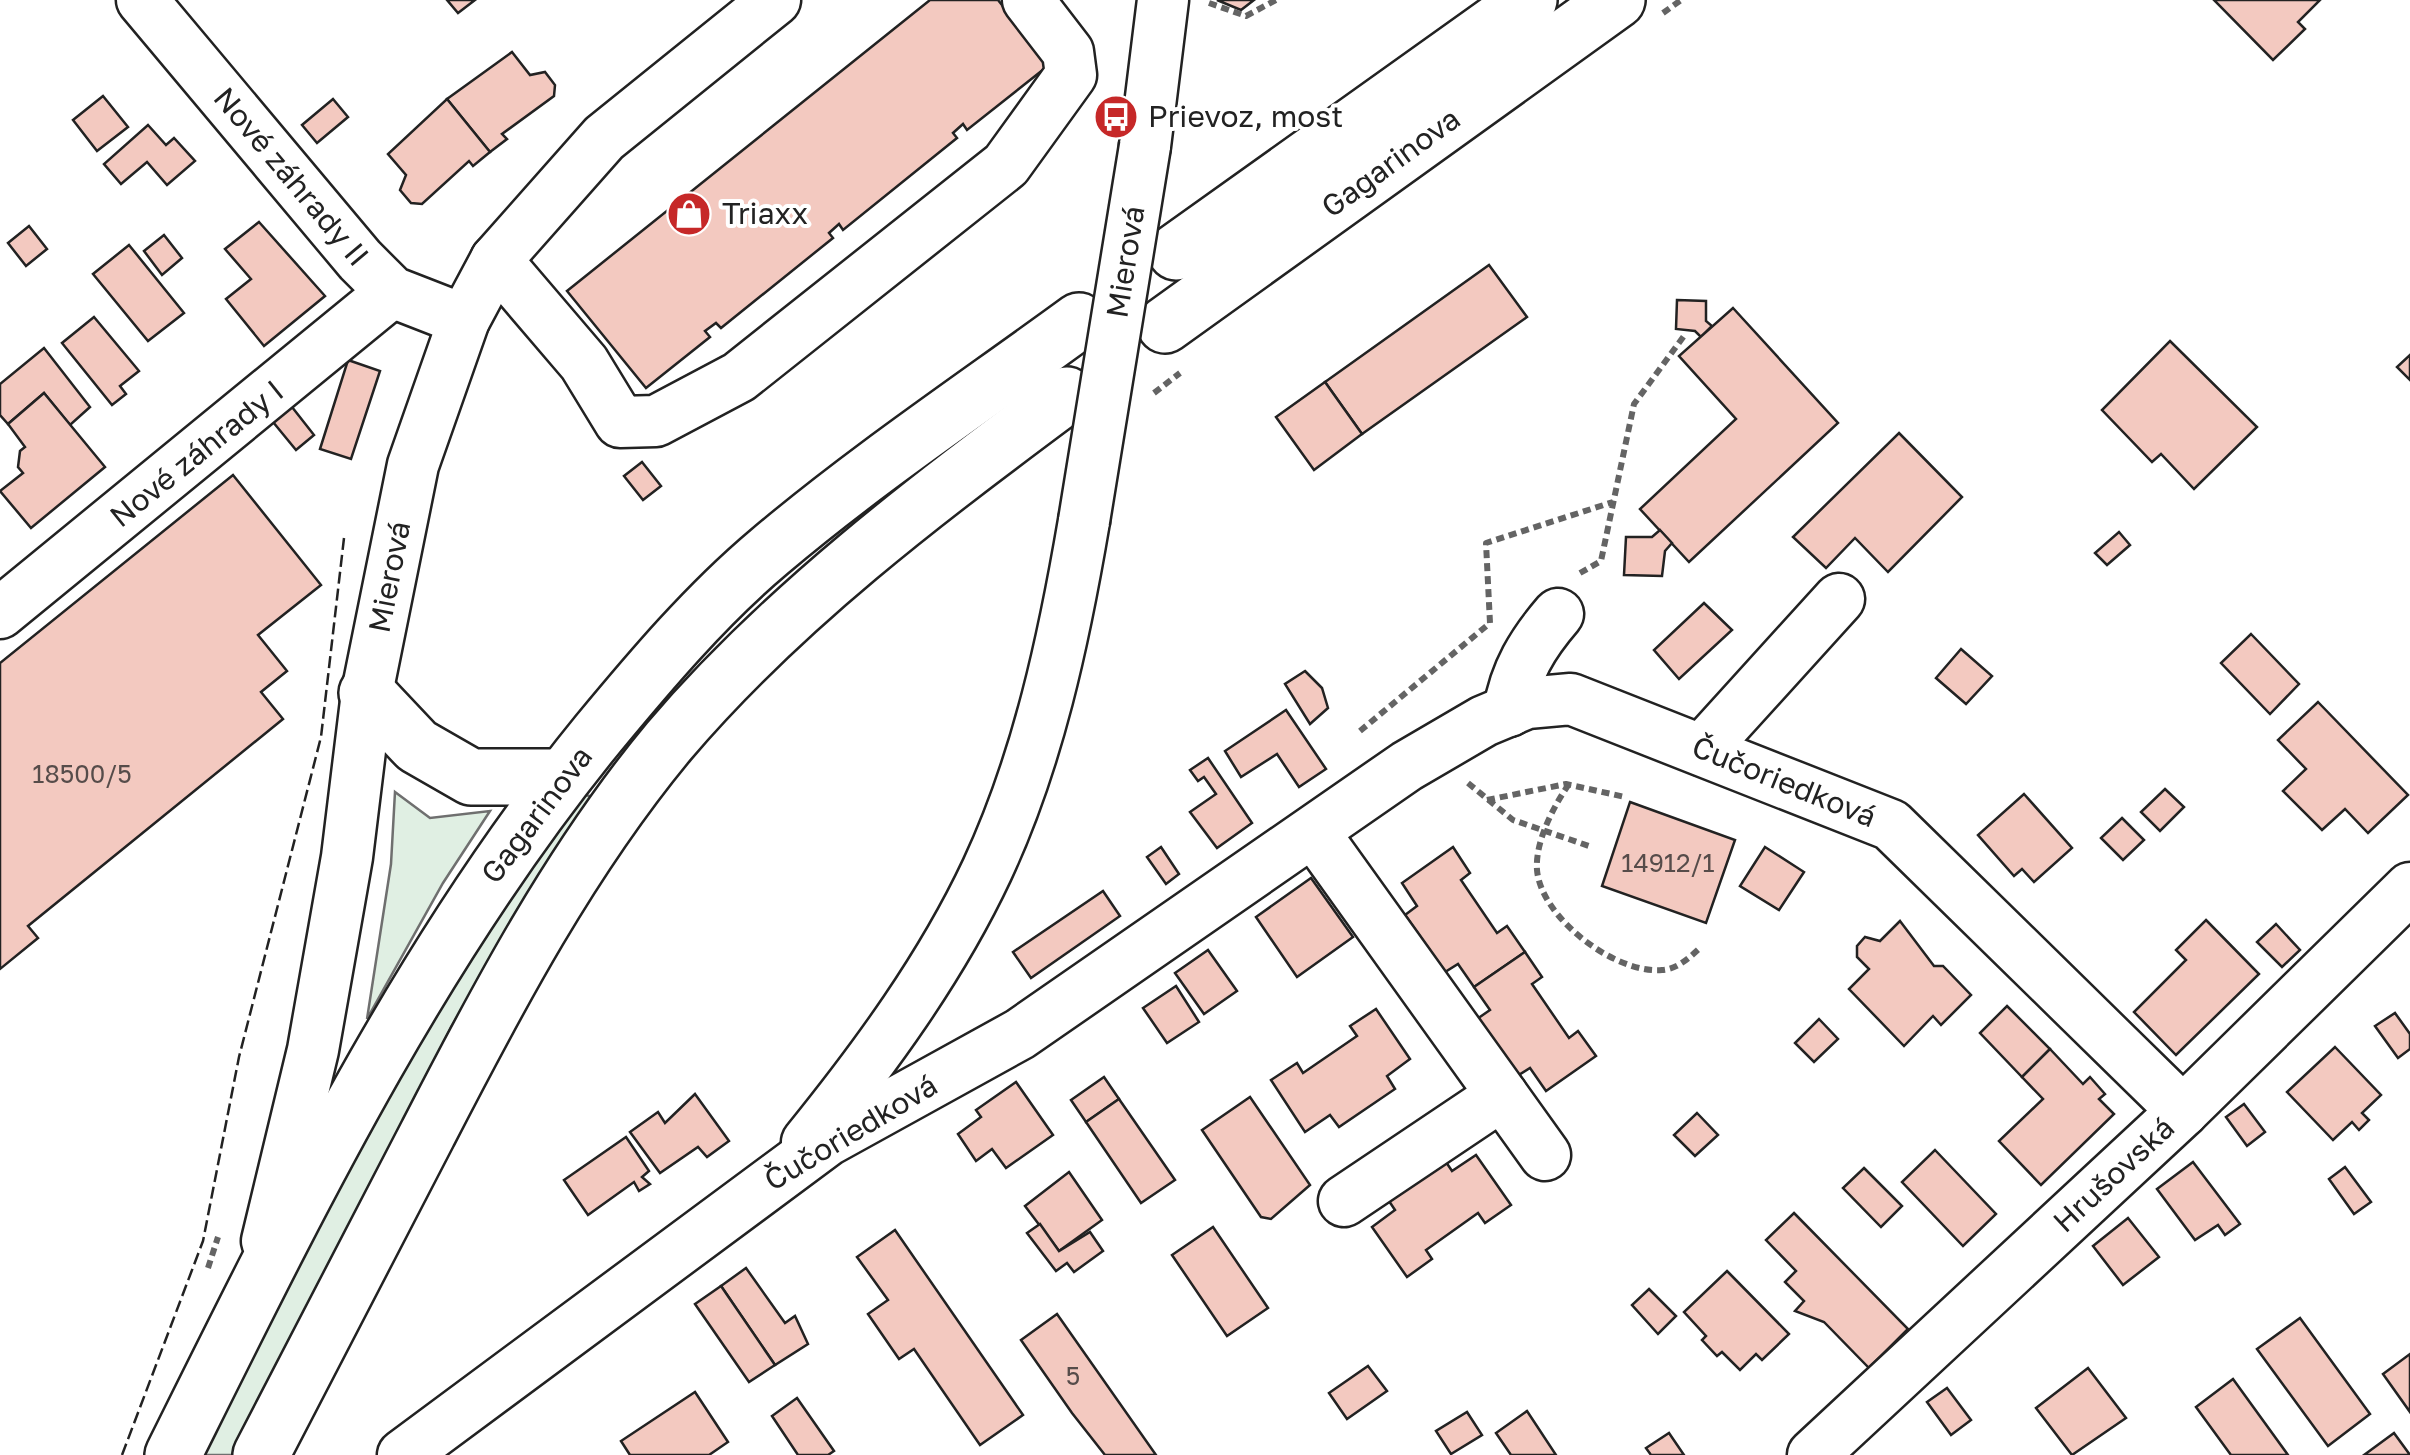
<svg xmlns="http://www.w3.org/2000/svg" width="2410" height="1455" viewBox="0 0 2410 1455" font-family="'Golos Text',sans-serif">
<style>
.green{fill:#e0efe3;stroke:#6f6f6f;stroke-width:2.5}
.building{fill:#f3c9c0;stroke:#222;stroke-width:2.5}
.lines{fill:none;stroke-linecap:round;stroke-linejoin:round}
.minor-casing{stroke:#222;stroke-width:55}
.major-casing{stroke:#222;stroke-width:60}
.path{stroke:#646464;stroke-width:6;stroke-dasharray:8 5;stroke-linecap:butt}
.minor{stroke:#fff;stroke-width:50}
.major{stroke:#fff;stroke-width:55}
.minor-bridge-casing{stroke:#222;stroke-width:55;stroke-linecap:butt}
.minor-bridge{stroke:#fff;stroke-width:50}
.fence{stroke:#222;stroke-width:2.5;stroke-dasharray:12 5;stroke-linecap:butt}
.labels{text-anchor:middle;stroke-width:8;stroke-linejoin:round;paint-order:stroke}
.number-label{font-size:25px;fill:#564c4a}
.poi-label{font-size:30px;fill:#222;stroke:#fff;text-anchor:start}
.street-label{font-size:30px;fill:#222;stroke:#fff}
</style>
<rect width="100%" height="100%" fill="#fff"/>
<g class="green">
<path d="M395 792 430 818 490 811 443 883 367 1019 391 864Z"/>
<path d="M580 794 595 797 451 1027 239 1455H203C316 1228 422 994 580 794Z"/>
</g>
<g class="building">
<path d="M447 0H475L458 13Z"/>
<path d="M930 0H998L1049 65 967 130 963 124 953 133 957 138 843 230 839 224 829 233 833 238 721 328 716 323 705 331 710 337 646 388 567 291Z"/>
<path d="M1217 0H1254L1241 10Z"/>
<path d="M2214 0H2320L2298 22 2305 29 2273 60Z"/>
<path d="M512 52 530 75 545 72 555 85 554 96 502 134 507 139 490 152 447 99Z"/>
<path d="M103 96 128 127 97 151 73 120Z"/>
<path d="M333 99 348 117 317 143 302 125Z"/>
<path d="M447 99 490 152 473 166 469 161 422 204 411 203 400 190 406 175 388 154Z"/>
<path d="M148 125 166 145 174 138 195 161 167 185 147 162 121 184 104 164Z"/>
<path d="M259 222 325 296 264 346 226 299 251 279 225 249Z"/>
<path d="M29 226 47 249 26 266 8 243Z"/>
<path d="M164 235 182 258 162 275 144 251Z"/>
<path d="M129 245 184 313 148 341 93 274Z"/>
<path d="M1489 265 1527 317 1362 434 1325 382Z"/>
<path d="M1677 300 1706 301V321L1712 326 1701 337 1695 331 1676 329Z"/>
<path d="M1733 308 1838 423 1689 562 1640 509 1736 419 1679 356Z"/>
<path d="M94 317 139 371 120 386 126 394 112 405 62 343Z"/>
<path d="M2170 341 2257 427 2194 489 2161 454 2152 462 2102 410Z"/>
<path d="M44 348 90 407 70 425 44 393 8 424 0 415V384Z"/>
<path d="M2410 355V380L2397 367Z"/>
<path d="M348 360 380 371 351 459 320 449Z"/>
<path d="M1325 382 1362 434 1314 470 1276 417Z"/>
<path d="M44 393 105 467 31 528 0 491 23 473 18 467 20 451 25 447 8 424Z"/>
<path d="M292 407 314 435 296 450 273 422Z"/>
<path d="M1899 433 1962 497 1888 572 1855 538 1826 568 1793 537Z"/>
<path d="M642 462 661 486 643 500 624 476Z"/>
<path d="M233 475 321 585 258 635 287 671 261 692 283 719 28 926 38 938 0 969V663Z"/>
<path d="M1660 530 1672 543 1665 551 1662 576 1624 575 1626 537H1652Z"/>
<path d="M2119 532 2130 545 2107 565 2095 553Z"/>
<path d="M1704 603 1732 630 1679 679 1654 650Z"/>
<path d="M2251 634 2299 684 2270 714 2221 663Z"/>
<path d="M1961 649 1992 676 1966 704 1936 678Z"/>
<path d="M1305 671 1322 688 1328 708 1310 724 1285 684Z"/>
<path d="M2318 702 2408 795 2368 833 2345 809 2322 830 2283 791 2306 769 2278 740Z"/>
<path d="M1286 710 1326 769 1299 787 1277 754 1241 777 1225 751Z"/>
<path d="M1208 758 1252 823 1217 848 1190 812 1216 794 1204 777 1198 781 1190 770Z"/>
<path d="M2165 789 2184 807 2160 831 2141 812Z"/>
<path d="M2024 794 2072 848 2034 882 2022 869 2014 876 1978 835Z"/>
<path d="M1630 802 1735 840 1706 923 1602 886Z"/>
<path d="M2122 818 2144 840 2123 860 2101 838Z"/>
<path d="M1161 847 1179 874 1166 884 1147 857Z"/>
<path d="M1453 847 1470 873 1461 880 1497 933 1507 926 1525 952 1474 987 1458 964 1445 972 1405 915 1417 906 1402 883Z"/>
<path d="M1765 847 1804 872 1779 910 1740 886Z"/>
<path d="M1311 878 1353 937 1297 977 1256 917Z"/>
<path d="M1103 891 1120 916 1031 978 1013 952Z"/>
<path d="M2206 920 2259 974 2176 1055 2134 1012 2186 960 2176 950Z"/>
<path d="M1900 921 1934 966H1943L1971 995 1941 1025 1933 1016 1904 1046 1849 989 1869 969 1857 957V946L1865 937 1880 941Z"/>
<path d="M2276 924 2300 950 2282 967 2257 942Z"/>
<path d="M1208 950 1237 991 1204 1014 1175 973Z"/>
<path d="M1525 952 1542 977 1532 984 1569 1038 1578 1031 1596 1056 1546 1091 1530 1068 1517 1076 1477 1019 1490 1010 1474 987Z"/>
<path d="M1176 986 1199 1022 1167 1043 1143 1008Z"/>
<path d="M2007 1006 2050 1049 2022 1077 1980 1033Z"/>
<path d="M1376 1009 1410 1059 1387 1076 1395 1089 1339 1127 1330 1115 1305 1132 1271 1080 1297 1063 1303 1073 1357 1036 1350 1026Z"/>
<path d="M2395 1013 2410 1034V1049L2398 1058 2375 1026Z"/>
<path d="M1819 1019 1838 1039 1814 1062 1795 1043Z"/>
<path d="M2335 1047 2381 1095 2362 1113 2369 1120 2359 1130 2352 1122 2333 1140 2287 1092Z"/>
<path d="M2050 1049 2083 1084 2090 1077 2105 1094 2099 1099 2114 1114 2041 1185 1999 1141 2043 1099 2022 1077Z"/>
<path d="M1104 1077 1119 1099 1086 1122 1071 1100Z"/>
<path d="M1016 1082 1053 1135 1006 1168 992 1149 976 1161 958 1134 981 1117 976 1110Z"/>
<path d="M695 1094 729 1141 707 1157 698 1147 660 1173 630 1132 658 1112 665 1123Z"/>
<path d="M1250 1097 1310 1185 1271 1219 1261 1217 1202 1130Z"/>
<path d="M1119 1099 1175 1180 1141 1203 1086 1122Z"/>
<path d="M2244 1104 2265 1132 2247 1146 2226 1117Z"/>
<path d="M1697 1113 1718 1135 1695 1156 1674 1135Z"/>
<path d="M626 1137 649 1171 642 1177 650 1184 639 1191 634 1182 588 1215 564 1180Z"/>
<path d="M1935 1150 1996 1214 1963 1246 1902 1182Z"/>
<path d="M1476 1155 1511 1205 1485 1223 1478 1213 1426 1250 1432 1259 1407 1277 1372 1227 1395 1210 1387 1198 1444 1159 1452 1171Z"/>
<path d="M2193 1162 2240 1224 2225 1235 2218 1225 2195 1240 2157 1189Z"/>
<path d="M2345 1167 2371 1202 2354 1214 2329 1179Z"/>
<path d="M1864 1168 1902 1206 1881 1227 1843 1188Z"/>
<path d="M1069 1172 1102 1220 1059 1251 1025 1206Z"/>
<path d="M1794 1213 1908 1329 1869 1368 1824 1322 1795 1311 1804 1301 1785 1282 1796 1271 1766 1240Z"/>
<path d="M2128 1218 2159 1257 2123 1285 2093 1246Z"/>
<path d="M1040 1224 1059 1251 1090 1232 1103 1251 1074 1272 1067 1263 1056 1271 1027 1233Z"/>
<path d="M1213 1227 1268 1308 1227 1336 1172 1255Z"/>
<path d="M895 1230 1023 1415 980 1445 914 1349 899 1359 868 1314 888 1300 857 1257Z"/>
<path d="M746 1268 785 1323 795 1316 808 1344 775 1365 721 1286Z"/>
<path d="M1727 1271 1789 1334 1762 1360 1756 1354 1740 1370 1722 1352 1717 1356 1702 1340 1706 1336 1684 1312Z"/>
<path d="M721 1286 775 1365 749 1382 695 1304Z"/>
<path d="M1649 1289 1676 1316 1658 1334 1632 1305Z"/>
<path d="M1057 1314 1156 1455H1105L1072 1413 1021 1340Z"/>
<path d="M2300 1318 2370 1414 2328 1446 2257 1349Z"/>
<path d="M2410 1354V1412L2383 1374Z"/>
<path d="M1368 1366 1387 1391 1347 1419 1329 1393Z"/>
<path d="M2088 1368 2126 1418 2072 1455 2036 1408Z"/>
<path d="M2233 1379 2288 1455H2231L2196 1407Z"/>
<path d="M1947 1388 1971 1420 1951 1435 1927 1402Z"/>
<path d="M695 1392 728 1442 709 1455H630L621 1441Z"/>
<path d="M797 1398 834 1451 828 1455H798L772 1416Z"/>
<path d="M1527 1411 1556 1455H1511L1496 1433Z"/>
<path d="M1467 1412 1482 1435 1451 1454 1436 1431Z"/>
<path d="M1669 1433 1684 1455H1651L1646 1448Z"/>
<path d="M2394 1433 2410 1455H2364Z"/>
</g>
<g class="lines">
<defs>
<g id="minor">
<path d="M142 0 360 260 392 292 464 320"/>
<path d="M1145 146 1163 0"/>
<path d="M496 260 584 363 620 422 656 421 739 377 1006 165 1071 75 1068 52 1028 0"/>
<path d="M0 613 392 292"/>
<path d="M1509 711C1515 672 1533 643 1558 614"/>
<path d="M1702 750 1839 599"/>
<path d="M1315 834 1545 1155"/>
<path d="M807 1142C875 1058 941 968 987 870 1038 761 1064 639 1084 521"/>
<path d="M1344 1201 1502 1095"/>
<path d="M267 1241 313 1050 347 857 367 693 413 465 464 320 496 260 604 138 775 0"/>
<path d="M403 1455 828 1140 1020 1034 1407 766 1484 721 1527 703 1571 699 1891 825 2183 1111"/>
<path d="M1813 1455 2183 1111 2410 888"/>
</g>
<g id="major">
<path d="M1176 252 1529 0"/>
<path d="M1165 325 1617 0"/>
<path d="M367 693 417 746 471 777H563"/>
<path d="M173 1455C298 1204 420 952 598 734 651 670 706 605 769 552 867 469 975 397 1079 321"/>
<path d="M261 1455C316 1347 372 1240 428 1133 498 997 571 859 669 741 784 606 926 500 1067 395"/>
</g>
</defs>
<use href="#minor" class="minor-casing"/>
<use href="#major" class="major-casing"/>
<g class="path">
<path d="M1209 3 1246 16 1276 0"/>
<path d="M1663 13 1681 0"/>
<path d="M1154 393 1180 373"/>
<path d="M1580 573 1601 561 1634 404 1684 336"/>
<path d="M1490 623 1486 543 1613 502"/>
<path d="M1360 731 1490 623"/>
<path d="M1468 783 1513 820 1589 846"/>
<path d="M1569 784C1553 807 1535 842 1537 870 1541 918 1615 974 1662 970 1678 969 1690 957 1701 947"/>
<path d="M1487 800 1566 784 1625 797"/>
<path d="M208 1268 218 1237"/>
</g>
<use href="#minor" class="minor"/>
<use href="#major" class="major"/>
<defs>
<path id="minor-bridge" d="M1084 521 1145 146"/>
</defs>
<use href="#minor-bridge" class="minor-bridge-casing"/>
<use href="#minor-bridge" class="minor-bridge"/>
<path class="fence" d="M122 1455 203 1241 239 1057 321 737 344 538"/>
</g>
<defs>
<symbol id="bus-disc" viewBox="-11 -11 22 22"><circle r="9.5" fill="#c62828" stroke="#fff"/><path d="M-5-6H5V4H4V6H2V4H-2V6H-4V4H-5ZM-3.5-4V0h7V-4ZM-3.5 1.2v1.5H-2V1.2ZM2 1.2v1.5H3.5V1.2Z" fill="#fff"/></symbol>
<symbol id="shop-disc" viewBox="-11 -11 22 22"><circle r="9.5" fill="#c62828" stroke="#fff"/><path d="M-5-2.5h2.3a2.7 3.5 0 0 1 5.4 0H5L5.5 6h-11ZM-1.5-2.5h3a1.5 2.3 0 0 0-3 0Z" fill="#fff"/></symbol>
</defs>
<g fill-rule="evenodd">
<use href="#bus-disc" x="1091" y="92" width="50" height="50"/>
<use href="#shop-disc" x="664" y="189" width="50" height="50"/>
</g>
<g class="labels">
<g class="number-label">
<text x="82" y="783">18500/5</text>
<text x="1668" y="872">14912/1</text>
<text x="1073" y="1385">5</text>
</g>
<g class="poi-label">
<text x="1148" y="127">Prievoz, most</text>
<text x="722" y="224">Triaxx</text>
</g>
<g class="street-label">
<text transform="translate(1391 163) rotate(-36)" y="10">Gagarinova</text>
<text transform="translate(291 177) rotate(50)" y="10">Nové záhrady II</text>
<text transform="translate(1126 262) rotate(-81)" y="10">Mierová</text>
<text transform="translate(197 454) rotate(-39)" y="10">Nové záhrady I</text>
<text transform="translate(390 577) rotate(-79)" y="10">Mierová</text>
<text transform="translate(1784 782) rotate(22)" y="10">Čučoriedková</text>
<text transform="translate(537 815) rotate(-53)" y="10">Gagarinova</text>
<text transform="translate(851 1133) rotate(-31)" y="10">Čučoriedková</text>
<text transform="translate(2114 1175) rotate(-43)" y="10">Hrušovská</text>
</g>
</g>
</svg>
